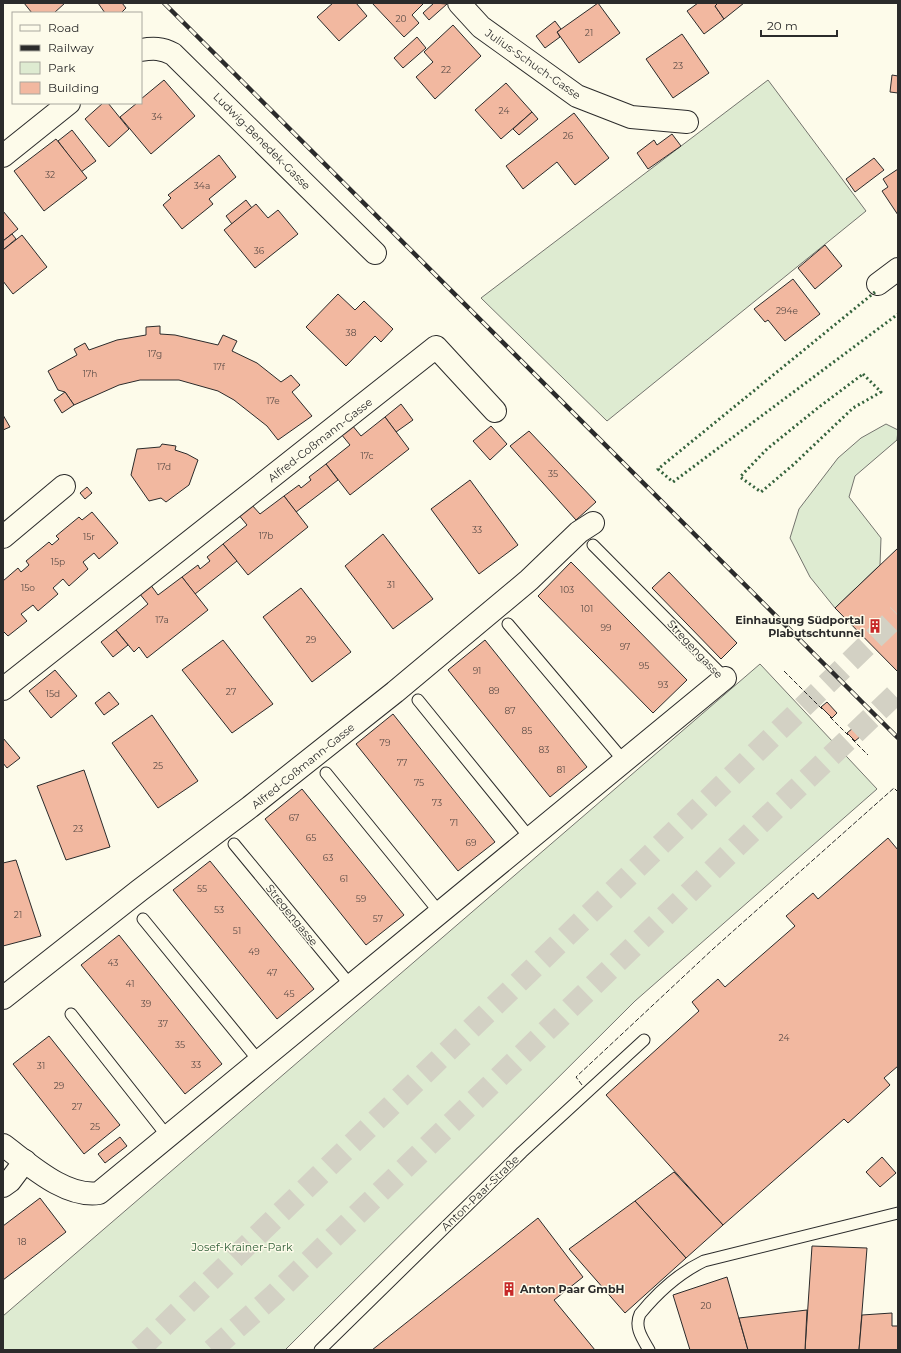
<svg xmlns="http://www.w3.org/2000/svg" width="901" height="1353" viewBox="0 0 901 1353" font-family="Montserrat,sans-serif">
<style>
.green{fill:#deebd1;stroke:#74746e}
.building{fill:#f2b8a0;stroke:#2b2b2b}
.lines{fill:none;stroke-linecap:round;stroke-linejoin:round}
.highway-tunnel{stroke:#d3d1c4;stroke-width:22;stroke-dasharray:22 11;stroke-linecap:butt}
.lane-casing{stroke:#2b2b2b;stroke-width:13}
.street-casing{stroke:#2b2b2b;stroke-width:24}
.lane{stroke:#fdfbea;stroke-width:11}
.street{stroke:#fdfbea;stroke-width:22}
.rail-casing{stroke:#2b2b2b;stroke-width:4.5}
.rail{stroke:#fdfbea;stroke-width:3;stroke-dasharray:9;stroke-linecap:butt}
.hedge{stroke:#34623c;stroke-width:3;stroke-dasharray:2 3;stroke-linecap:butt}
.fence{stroke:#2b2b2b;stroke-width:1;stroke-dasharray:5 2;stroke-linecap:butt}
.labels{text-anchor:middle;stroke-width:3;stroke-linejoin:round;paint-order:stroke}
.number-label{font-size:9px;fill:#5d4e48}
.street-label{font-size:11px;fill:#2b2b2b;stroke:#fdfbea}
.poi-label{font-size:11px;font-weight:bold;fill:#2b2b2b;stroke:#fdfbea;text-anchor:end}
.park-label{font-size:11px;fill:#34623c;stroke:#fdfbea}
</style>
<rect width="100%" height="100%" fill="#fdfbea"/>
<g class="green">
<path d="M768 80 866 211 607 421 481 298Z"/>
<path d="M886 424 898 430 897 440 855 476 849 497 881 538 880 565 835 608 810 577 790 538 799 509 838 458 861 438Z"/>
<path d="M760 664 877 789 635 1001 285 1350H3V1316Z"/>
</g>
<g class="building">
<path d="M24 3H65L54 13H32Z"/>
<path d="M98 3H122L126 8 121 13H105Z"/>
<path d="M333 3H356L367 16 339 41 317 17Z"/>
<path d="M372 3H424L412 15 419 23 404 37Z"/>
<path d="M434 3 447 4 429 20 423 13Z"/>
<path d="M598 3 620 33 579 63 557 32Z"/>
<path d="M698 3H718L715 6 724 19 704 34 687 11Z"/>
<path d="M718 3H744L724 19 715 6Z"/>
<path d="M555 21 561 29 557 32 560 37 545 48 536 36Z"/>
<path d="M453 25 481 56 435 99 416 77 433 62 424 52Z"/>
<path d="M682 34 709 73 673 98 646 59Z"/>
<path d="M417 37 426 48 403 68 394 58Z"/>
<path d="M892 75 898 76V93L890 92Z"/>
<path d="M164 80 195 116 151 154 120 117 137 103H141V99Z"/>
<path d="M506 83 532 112 501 139 475 110Z"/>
<path d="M103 103H108L129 129 109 147 85 119Z"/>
<path d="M532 112 538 119 519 135 513 129Z"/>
<path d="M574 113 609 158 575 185 557 162 523 189 506 166Z"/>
<path d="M72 130 96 161 81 172 58 141Z"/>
<path d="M672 134 681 146 648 169 637 153 654 140 657 145Z"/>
<path d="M56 139 87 178 44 211 14 171Z"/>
<path d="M219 155 236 177 209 199 213 204 182 229 163 205 171 198 168 195Z"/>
<path d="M874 158 884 170 855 192 846 179Z"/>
<path d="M898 169V215L882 191 888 187 883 179Z"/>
<path d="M246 200 252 208 232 224 226 216Z"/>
<path d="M256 204 268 218 278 210 298 234 255 268 224 230Z"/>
<path d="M3 211 18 229 3 241Z"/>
<path d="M12 234 16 239 3 250V241Z"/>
<path d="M22 235 47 267 13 294 3 281V250Z"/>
<path d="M825 245 842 266 815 289 798 268Z"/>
<path d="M793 279 820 314 785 341 768 320 765 322 754 309Z"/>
<path d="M338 294 355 310 364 301 393 329 381 342 375 336 346 366 306 327Z"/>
<path d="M160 326V334L175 335 218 345 223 335 237 341 232 351 257 363 281 382 291 375 300 385 292 392 312 416 278 440 267 426 234 400 218 391 179 380H140L119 385 74 405 65 392 58 390 48 371 77 355 74 349 85 343 89 350 117 340 146 335V327Z"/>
<path d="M65 392 74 405 62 413 54 400Z"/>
<path d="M401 404 413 420 396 432 385 417Z"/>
<path d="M3 415 10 427 3 430Z"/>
<path d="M385 417 409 449 350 495 326 464 350 445 341 434 352 425 361 436Z"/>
<path d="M491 426 507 444 490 460 473 441Z"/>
<path d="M529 431 596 502 576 520 510 446Z"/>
<path d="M162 444 176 446 175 450 187 454 198 460 189 485 166 502 161 498 149 501 131 475 137 449 160 447Z"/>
<path d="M326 464 338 480 296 512 284 496 299 485 301 488 311 480 309 477Z"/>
<path d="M470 480 518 545 479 574 431 509Z"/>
<path d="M87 487 92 493 85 499 80 493Z"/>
<path d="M284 496 308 527 248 575 223 544 247 525 238 514 251 504 260 514Z"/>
<path d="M92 512 118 543 99 559 94 553 83 562 88 569 69 586 63 579 53 588 58 594 38 611 33 605 21 614 27 621 8 636 3 631V581L18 568 21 572 29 565 26 561 49 542 52 545 59 539 56 536 79 517 82 520Z"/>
<path d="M383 534 433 599 393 629 345 566Z"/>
<path d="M223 544 237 561 195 594 182 577 198 565 200 569 210 561 207 557Z"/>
<path d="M898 548V672L835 608Z"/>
<path d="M571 562 687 680 653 713 538 596Z"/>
<path d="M669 572 737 643 721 659 652 588Z"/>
<path d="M182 577 208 610 147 658 139 647 134 652 116 630 148 604 139 593 150 584 158 595Z"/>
<path d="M301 588 351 652 312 682 263 617Z"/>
<path d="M116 630 128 645 113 657 101 642Z"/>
<path d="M223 640 273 704 232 733 182 670Z"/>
<path d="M485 640 587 767 550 797 448 670Z"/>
<path d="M55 670 77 696 51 718 29 691Z"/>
<path d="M109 692 119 704 104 715 95 703Z"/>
<path d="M827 702 837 713 832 718 821 707Z"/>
<path d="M393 714 495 842 458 871 356 744Z"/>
<path d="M152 715 198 781 158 808 112 743Z"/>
<path d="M853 728 861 736 855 741 847 733Z"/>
<path d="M3 738 20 758 7 768 3 763Z"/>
<path d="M84 770 110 847 66 860 37 786Z"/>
<path d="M302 789 404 915 366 945 265 819Z"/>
<path d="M888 838 898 850V1066L884 1078 890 1085 848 1123 844 1119 723 1225 606 1095 699 1011 692 1002 718 979 725 987 795 926 786 916 813 893 818 899Z"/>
<path d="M16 860 41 936 3 946V863Z"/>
<path d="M210 861 314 989 277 1019 173 890Z"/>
<path d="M119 935 222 1064 185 1094 81 965Z"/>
<path d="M49 1036 120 1125 84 1154 13 1064Z"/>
<path d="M120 1137 127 1146 105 1163 98 1154Z"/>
<path d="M882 1157 896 1173 880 1187 866 1172Z"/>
<path d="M674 1172 723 1225 686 1258 635 1201Z"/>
<path d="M40 1198 66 1232 3 1280V1226Z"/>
<path d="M635 1201 686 1258 625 1313 569 1249Z"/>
<path d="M538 1218 583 1277 554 1300 595 1350H372Z"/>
<path d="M812 1246 867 1248 859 1350H805Z"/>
<path d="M727 1277 748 1350H690L673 1295Z"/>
<path d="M807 1310 805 1350H748L739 1318Z"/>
<path d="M892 1313V1326H898V1350H859L862 1315Z"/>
</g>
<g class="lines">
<g class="highway-tunnel">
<path d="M139 1350 898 615"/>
<path d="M212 1350 274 1295 765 819 898 692"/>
</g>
<defs>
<g id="lane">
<path d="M593 545 725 678"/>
<path d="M508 624 624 761"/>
<path d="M418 700 530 838"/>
<path d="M326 773 440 913"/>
<path d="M234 844 351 986"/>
<path d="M143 919 259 1061"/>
<path d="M71 1014 168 1137"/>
<path d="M320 1350 522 1152 644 1040"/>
<path d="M649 1350C642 1338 634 1327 640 1314 658 1292 679 1273 704 1261L898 1213"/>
</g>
<g id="street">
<path d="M459 3 481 27 577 96 631 117 687 122"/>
<path d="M141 50C153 48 162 48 173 54L375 253"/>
<path d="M3 156 69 103"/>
<path d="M878 284 898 269"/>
<path d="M3 537 64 486"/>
<path d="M3 689 436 347 495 411"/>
<path d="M3 998 140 890 250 807 395 692 529 580 579 532 593 523"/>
<path d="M3 1145C29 1164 65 1198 99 1193L725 678"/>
<path d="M3 1186 10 1181 25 1161"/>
</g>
</defs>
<use href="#lane" class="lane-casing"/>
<use href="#street" class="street-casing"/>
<use href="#lane" class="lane"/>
<use href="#street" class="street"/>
<defs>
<path id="rail" d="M164 3 898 738"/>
</defs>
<use href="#rail" class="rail-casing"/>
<use href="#rail" class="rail"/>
<g class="hedge">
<path d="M875 292 658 469 673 482 898 314"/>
<path d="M863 374 881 392 853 408 793 465 761 492 740 477 767 449 819 407Z"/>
</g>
<g class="fence">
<path d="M784 671 823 710"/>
<path d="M830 717 848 735"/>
<path d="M852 739 868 755"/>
<path d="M582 1085 576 1077 713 949 894 788 898 792"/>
</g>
</g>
<defs>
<symbol id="building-bare" viewBox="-9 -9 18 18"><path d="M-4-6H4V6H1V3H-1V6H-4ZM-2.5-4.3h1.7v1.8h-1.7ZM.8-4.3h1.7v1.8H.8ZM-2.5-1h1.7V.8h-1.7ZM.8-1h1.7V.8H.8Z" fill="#c62828" stroke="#fdfbea" stroke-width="2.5" paint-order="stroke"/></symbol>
</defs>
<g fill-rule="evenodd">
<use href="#building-bare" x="865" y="616" width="20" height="20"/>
<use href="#building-bare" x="499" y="1279" width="20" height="20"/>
</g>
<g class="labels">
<g class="number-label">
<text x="401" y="22">20</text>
<text x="589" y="36">21</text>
<text x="678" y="69">23</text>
<text x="446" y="73">22</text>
<text x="504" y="114">24</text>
<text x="157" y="120">34</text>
<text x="568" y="139">26</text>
<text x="50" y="178">32</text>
<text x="202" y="189">34a</text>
<text x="259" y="254">36</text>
<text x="787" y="314">294e</text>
<text x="351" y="336">38</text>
<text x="155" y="357">17g</text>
<text x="219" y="370">17f</text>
<text x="90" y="377">17h</text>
<text x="273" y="404">17e</text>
<text x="367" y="459">17c</text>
<text x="164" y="470">17d</text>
<text x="553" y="477">35</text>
<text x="477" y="533">33</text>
<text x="266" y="539">17b</text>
<text x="89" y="540">15r</text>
<text x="58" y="565">15p</text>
<text x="391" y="588">31</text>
<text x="28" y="591">15o</text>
<text x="567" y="593">103</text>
<text x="587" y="612">101</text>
<text x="162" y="623">17a</text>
<text x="606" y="631">99</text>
<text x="311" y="643">29</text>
<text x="625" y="650">97</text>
<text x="644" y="669">95</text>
<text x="477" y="674">91</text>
<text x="663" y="688">93</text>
<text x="494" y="694">89</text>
<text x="231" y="695">27</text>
<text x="53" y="697">15d</text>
<text x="510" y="714">87</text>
<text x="527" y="734">85</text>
<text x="385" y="746">79</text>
<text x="544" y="753">83</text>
<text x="402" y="766">77</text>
<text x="158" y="769">25</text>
<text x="561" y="773">81</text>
<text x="419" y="786">75</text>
<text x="437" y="806">73</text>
<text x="294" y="821">67</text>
<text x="454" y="826">71</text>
<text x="78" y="832">23</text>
<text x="311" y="841">65</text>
<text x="471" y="846">69</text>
<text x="328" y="861">63</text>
<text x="344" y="882">61</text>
<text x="202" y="892">55</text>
<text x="361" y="902">59</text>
<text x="219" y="913">53</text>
<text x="18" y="918">21</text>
<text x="378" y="922">57</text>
<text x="237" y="934">51</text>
<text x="254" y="955">49</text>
<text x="113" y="966">43</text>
<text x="272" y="976">47</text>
<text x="130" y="987">41</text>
<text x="289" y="997">45</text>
<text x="146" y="1007">39</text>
<text x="163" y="1027">37</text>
<text x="784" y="1041">24</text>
<text x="180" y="1048">35</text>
<text x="196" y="1068">33</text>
<text x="41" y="1069">31</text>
<text x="59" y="1089">29</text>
<text x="77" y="1110">27</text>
<text x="95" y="1130">25</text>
<text x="22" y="1245">18</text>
<text x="706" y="1309">20</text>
</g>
<g class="street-label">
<text transform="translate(533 64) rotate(35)" y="4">Julius-Schuch-Gasse</text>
<text transform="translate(262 141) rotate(45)" y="4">Ludwig-Benedek-Gasse</text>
<text transform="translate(320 440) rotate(-38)" y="4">Alfred-Coßmann-Gasse</text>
<text transform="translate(695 649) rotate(47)" y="4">Stregengasse</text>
<text transform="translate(303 766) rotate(-39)" y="4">Alfred-Coßmann-Gasse</text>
<text transform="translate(292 915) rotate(51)" y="4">Stregengasse</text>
<text transform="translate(480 1193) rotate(-44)" y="4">Anton-Paar-Straße</text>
</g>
<g class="poi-label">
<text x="864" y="624">Einhausung Südportal<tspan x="864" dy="13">Plabutschtunnel</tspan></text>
<text x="520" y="1293" text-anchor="start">Anton Paar GmbH</text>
</g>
<g class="park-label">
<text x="242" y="1251">Josef-Krainer-Park</text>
</g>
</g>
<rect width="901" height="1353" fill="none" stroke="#2b2b2b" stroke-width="8"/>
<rect x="12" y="12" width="130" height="92" fill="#fdfbea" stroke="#a9a89e"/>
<rect x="20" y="25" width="20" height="6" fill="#fdfbea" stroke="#a9a89e"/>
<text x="48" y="32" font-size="12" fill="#2b2b2b">Road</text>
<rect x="20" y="45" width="20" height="6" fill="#2b2b2b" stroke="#a9a89e"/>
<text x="48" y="52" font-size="12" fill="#2b2b2b">Railway</text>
<rect x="20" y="62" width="20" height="12" fill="#deebd1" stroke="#a9a89e"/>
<text x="48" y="72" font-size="12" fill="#2b2b2b">Park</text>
<rect x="20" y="82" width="20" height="12" fill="#f2b8a0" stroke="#a9a89e"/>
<text x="48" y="92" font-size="12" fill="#2b2b2b">Building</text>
<path d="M761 30v6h76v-6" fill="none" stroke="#2b2b2b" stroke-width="2"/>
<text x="767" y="30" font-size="12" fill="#2b2b2b" stroke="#fdfbea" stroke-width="3" paint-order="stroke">20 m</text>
</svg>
